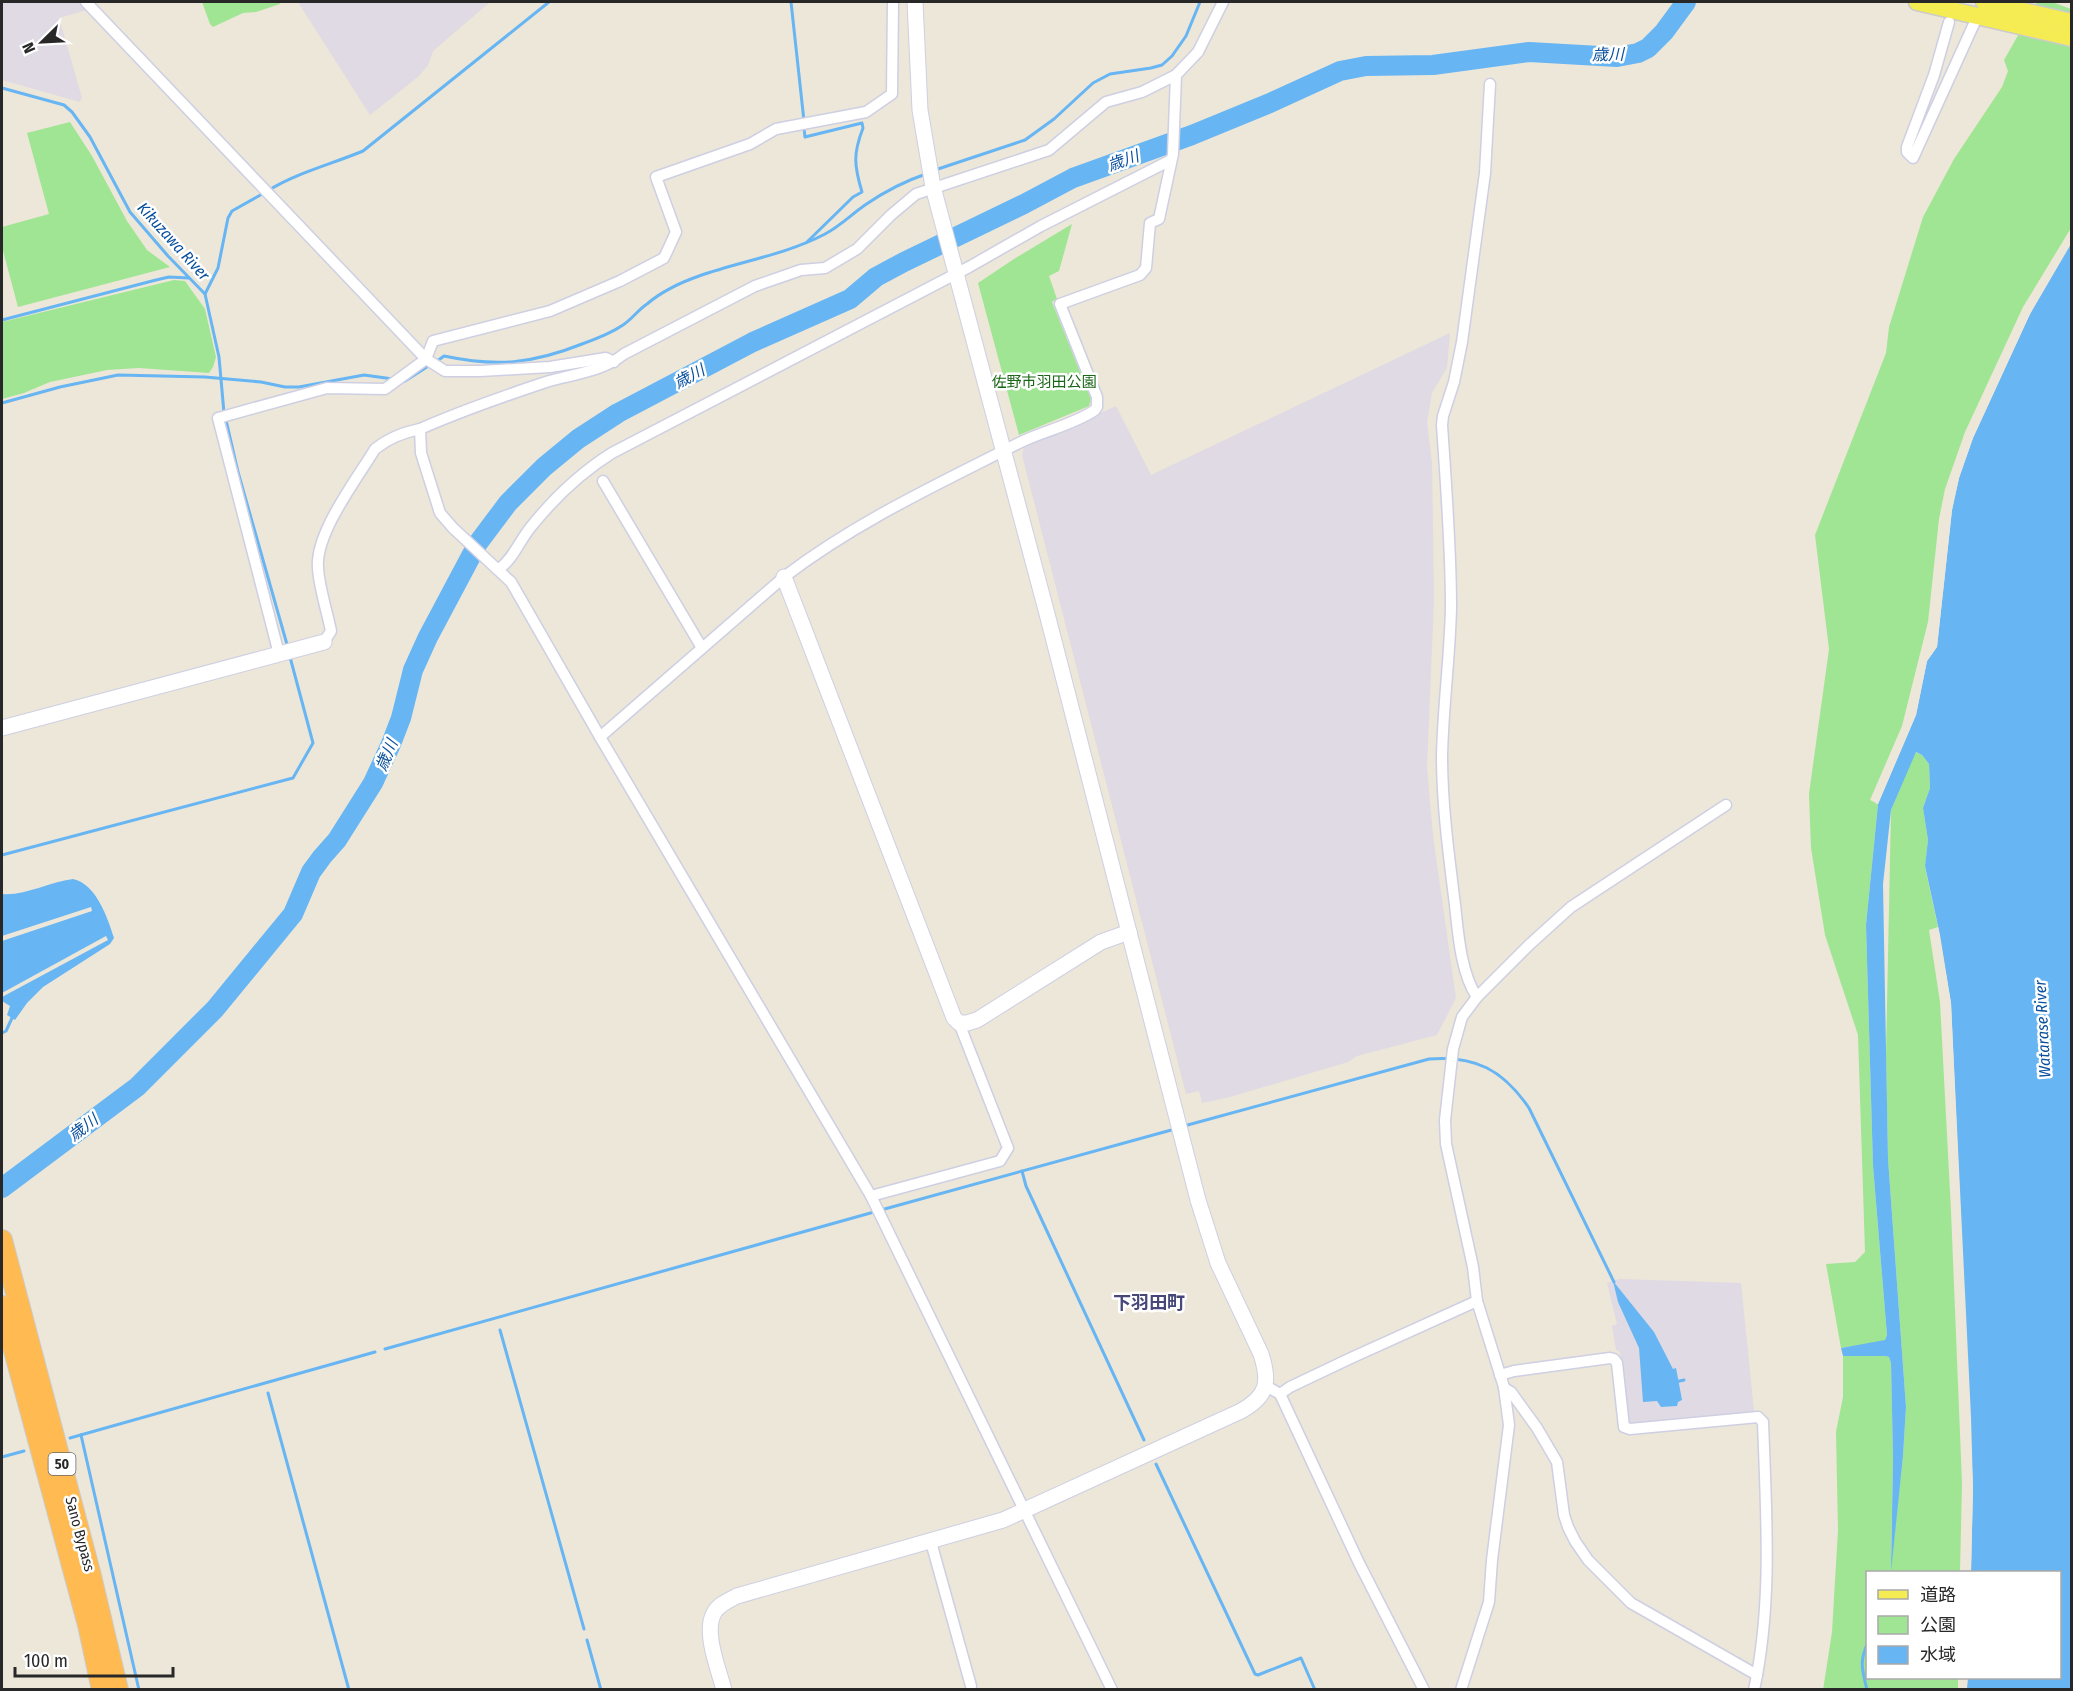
<svg xmlns="http://www.w3.org/2000/svg" width="2073" height="1691" viewBox="0 0 2073 1691" font-family="'Fira Sans Condensed','Noto Sans JP',sans-serif">
<style>
.industrial{fill:#dfdae3}
.green{fill:#a0e593}
.water{fill:#67b5f3}
.pier{fill:#ece7d9}
.lines{fill:none;stroke-linecap:round;stroke-linejoin:round}
.stream{stroke:#67b5f3;stroke-width:3}
.river{stroke:#67b5f3;stroke-width:20}
.street-casing{stroke:#cecfe2;stroke-width:13}
.secondary-casing{stroke:#cecfe2;stroke-width:17}
.primary-casing{stroke:#cbcbcb;stroke-width:19}
.highway-casing{stroke:#cbcbcb;stroke-width:22}
.street{stroke:#fff;stroke-width:10}
.secondary{stroke:#fff;stroke-width:15}
.primary{stroke:#f5ec54;stroke-width:16}
.highway{stroke:#ffbb51;stroke-width:20}
.labels{text-anchor:middle;stroke-width:5;stroke-linejoin:round;paint-order:stroke}
.shield{fill:#fff;stroke:#686868;stroke-width:1.5}
.shield-label{font-size:14px;font-weight:bold;fill:#282828}
.park-label{font-size:15px;fill:#196717;stroke:#fff}
.street-label{font-size:15px;fill:#282828;stroke:#fff}
.water-label{font-size:16px;font-style:italic;fill:#084f9d;stroke:#fff}
.quarter-label{font-size:18px;font-weight:bold;fill:#47477a;stroke:#fff}
</style>
<rect width="100%" height="100%" fill="#ece7d9"/>
<g class="industrial">
<path d="M2 2H78L87 10 59 18 82 98 80 102 2 80Z"/>
<path d="M298 2H490L433 51 428 65 419 76 370 115Z"/>
<path d="M1450 333 1447 368 1432 393 1427 422 1432 463 1434 599 1427 767 1433 836 1456 998 1437 1035 1357 1056 1348 1062 1230 1097 1202 1103 1199 1091 1186 1094 1022 455 1024 448 1116 406 1151 475Z"/>
<path d="M1619 1279 1741 1283 1754 1411 1632 1425 1627 1422 1620 1352 1616 1350 1612 1326 1617 1324 1607 1283Z"/>
</g>
<g class="green">
<path d="M202 2H279L280 4 256 12 243 13 213 27 210 24Z"/>
<path d="M2037 2H2052L2071 9V228L2023 307 1965 432 1945 489 1939 519 1928 622 1902 726 1870 800 1878 804 1866 925 1873 1166 1887 1335 1885 1340C1872 1345 1855 1345 1841 1348L1826 1264 1855 1262 1865 1252 1858 1035 1825 935 1811 848 1809 794 1829 649 1815 535 1886 353 1889 327 1923 217 1954 159 2002 87 2008 71 2004 60Z"/>
<path d="M70 122 92 156 127 221 147 250 170 267 18 307 2 247V227L49 214 27 133Z"/>
<path d="M1072 224 1059 271 1049 276 1057 299 1052 302 1091 399 1089 406 1019 435 978 283 1014 259Z"/>
<path d="M174 280 185 281 205 309 216 357 213 367 209 373 139 368 107 370 50 382 24 393 2 399V322Z"/>
<path d="M1915 752 1922 755 1929 764 1930 788 1923 808 1928 840 1925 867 1938 927 1929 930 1940 1002 1951 1211 1962 1483 1960 1572H1868V1678H1958V1689L1823 1690 1832 1632 1838 1530 1836 1432 1843 1397V1356H1885L1889 1357 1891 1363 1893 1458 1891 1562 1903 1456 1906 1407 1888 1159 1886 1054 1891 810Z"/>
</g>
<g class="water">
<path d="M2071 244V1689H1967L1968 1678H2060V1572H1971L1973 1488 1951 1003 1940 935 1925 866 1928 840 1923 808 1930 788 1929 764 1922 755 1916 752 1891 810 1883 884 1888 1159 1906 1407 1903 1456 1891 1572 1893 1458 1891 1363 1889 1357 1885 1356H1843L1841 1348 1885 1340 1887 1335 1873 1166 1866 925 1878 804 1916 715 1927 661 1937 647 1952 510 1959 478 1973 438 2030 314Z"/>
<path d="M73 879C96 884 107 916 114 938L110 944 43 987 27 1003 15 1020 7 1015 10 1006 2 1001V894C25 896 49 882 73 879Z"/>
<path d="M1613 1281 1654 1332 1673 1369 1676 1368 1682 1400 1678 1402 1677 1406 1661 1407 1657 1401 1643 1402 1639 1348 1618 1302Z"/>
</g>
<g class="pier">
<path d="M2072 241 2030 314 1973 438 1959 478 1952 510 1937 647 1927 661 1916 715 1878 804 1875 803 1913 714 1924 660 1935 646 1949 510 1956 477 1970 437 2027 312 2047 277Z"/>
<path d="M91 907 92 911 2 941V936Z"/>
<path d="M1938 927 1951 1003 1971 1417 1973 1488 1971 1572H1968L1970 1488 1968 1417 1948 1004 1936 928Z"/>
<path d="M106 936 108 940 2 997V993Z"/>
</g>
<g class="lines">
<g class="stream">
<path d="M791 2 804 121"/>
<path d="M2 88 64 105 72 112 90 137 130 212 168 256 205 294 218 268 228 218 232 211 264 193"/>
<path d="M804 128 805 137 862 123 863 128C853 154 854 165 862 192L853 197 807 242"/>
<path d="M935 170 1025 140 1054 119 1093 83 1110 74 1151 68 1162 65 1172 56 1186 36 1200 2"/>
<path d="M269 190C299 172 332 164 363 151L549 2"/>
<path d="M205 294 219 357 224 413"/>
<path d="M2 320 156 280 169 277 189 278"/>
<path d="M436 362 444 356C496 367 532 364 582 344 596 339 610 334 623 325 632 319 638 310 647 304 661 292 682 282 699 276 741 261 785 255 825 234 839 227 852 214 865 205 884 192 905 181 926 174"/>
<path d="M403 381H405L430 365"/>
<path d="M2 403 60 387 118 375 205 377 261 382 285 387H299L364 375 393 379"/>
<path d="M226 420 238 472 288 648"/>
<path d="M2 855 293 778 313 743 290 657"/>
<path d="M2 1033 6 1031 12 1018"/>
<path d="M1184 1126 1429 1059C1475 1055 1503 1070 1529 1108L1614 1282"/>
<path d="M1022 1171 1026 1186 1144 1440"/>
<path d="M881 1210 1175 1129"/>
<path d="M500 1330 584 1629"/>
<path d="M385 1349 874 1212"/>
<path d="M1675 1382 1684 1380"/>
<path d="M268 1393 349 1690"/>
<path d="M81 1435 139 1690"/>
<path d="M70 1438 375 1352"/>
<path d="M2 1457 24 1451"/>
<path d="M1156 1464 1255 1674 1258 1675 1301 1658 1315 1690"/>
<path d="M587 1640 601 1690"/>
<path d="M1867 1690C1862 1669 1859 1662 1868 1642"/>
</g>
<path class="river" d="M2 1188 137 1087 215 1009 293 914 311 872 322 857 337 840 373 783 391 744 401 718 413 670 428 637 478 543 508 503 544 467 578 439 618 413 753 342 850 299 876 277 904 262 1024 204 1073 178 1192 135 1270 103 1340 71 1366 66 1433 65 1529 52 1617 57 1638 53 1648 48 1664 32 1686 2"/>
<defs>
<g id="street">
<path d="M86 2 426 359 385 389 327 388 218 418 279 654"/>
<path d="M1949 22 1934 75 1907 147V152L1913 158 1978 15"/>
<path d="M614 362 606 358 550 367 480 371H445L426 359 433 341 550 311 620 281 664 258 676 232 656 177 750 144 776 129 866 112 892 94 893 2"/>
<path d="M603 481 702 648"/>
<path d="M499 569C513 559 519 542 530 528 554 498 580 473 612 453L969 267 1041 226 1171 160"/>
<path d="M324 642 331 631C327 611 319 587 318 568 315 533 357 479 375 449 389 438 402 433 420 429"/>
<path d="M600 737 511 582 453 528 440 513 421 453 420 429C461 411 504 396 546 382 573 374 602 372 624 354L755 286 801 270 825 268 857 249 891 215 916 194 1049 150 1106 102 1142 92 1176 75 1198 52 1223 2"/>
<path d="M1477 997C1461 974 1458 933 1455 905 1449 856 1442 806 1442 756 1443 706 1450 657 1451 607 1451 546 1446 485 1442 425L1443 416 1454 382 1462 342 1485 173 1490 84"/>
<path d="M871 1196 1000 1161 1008 1148 959 1023"/>
<path d="M1500 1375 1514 1371 1610 1358 1614 1359 1617 1363 1624 1427 1630 1429 1758 1417 1763 1422C1766 1511 1773 1602 1754 1690"/>
<path d="M1266 1386 1280 1394 1359 1563 1424 1690"/>
<path d="M1504 1388 1511 1392 1537 1428 1557 1462 1564 1515 1568 1527 1575 1541 1588 1560 1631 1603 1757 1675"/>
<path d="M1280 1394 1290 1387 1351 1358 1477 1301"/>
<path d="M931 1542 971 1686"/>
<path d="M1112 1690 871 1196 600 737 784 577C856 522 938 484 1019 443 1043 431 1073 425 1095 410L1097 407V397L1060 304 1140 275 1146 268 1150 223 1159 219 1173 154 1176 75"/>
<path d="M1461 1690 1489 1602 1492 1560 1509 1425 1504 1387 1477 1301 1473 1267 1446 1144 1445 1120 1453 1049 1462 1017 1477 997 1529 945 1571 907 1726 805"/>
</g>
<g id="secondary">
<path d="M784 577 954 1018 959 1023H967L977 1020 1101 942 1129 932"/>
<path d="M2 728 324 642"/>
<path d="M724 1690C719 1670 703 1632 714 1613 718 1605 729 1600 737 1596L1003 1520 1241 1411C1268 1396 1270 1382 1261 1354L1218 1263 1198 1200 1046 610 933 187 920 110 915 2"/>
</g>
<g id="primary">
<path d="M1917 2 2072 38"/>
<path d="M1984 2 2072 22"/>
</g>
<g id="highway">
<path d="M2 1240 91 1576 118 1690"/>
<path d="M2 1306 88 1625 102 1690"/>
</g>
</defs>
<use href="#street" class="street-casing"/>
<use href="#secondary" class="secondary-casing"/>
<use href="#primary" class="primary-casing"/>
<use href="#highway" class="highway-casing"/>
<use href="#street" class="street"/>
<use href="#secondary" class="secondary"/>
<use href="#primary" class="primary"/>
<use href="#highway" class="highway"/>
</g>
<g class="labels">
<rect class="shield" x="48.5" y="1453" width="27" height="22" rx="4.5"/>
<g class="shield-label">
<text x="62" y="1469">50</text>
</g>
<g class="park-label">
<text x="1044" y="387">佐野市羽田公園</text>
</g>
<g class="street-label">
<text transform="translate(80 1534) rotate(75)" y="5">Sano Bypass</text>
</g>
<g class="water-label">
<text transform="translate(1608 54) rotate(-1)" y="6">歳川</text>
<text transform="translate(1123 160) rotate(-20)" y="6">歳川</text>
<text transform="translate(174 241) rotate(48)" y="6">Kikuzawa River</text>
<text transform="translate(689 376) rotate(-28)" y="6">歳川</text>
<text transform="translate(386 755) rotate(-67)" y="6">歳川</text>
<text transform="translate(2042 1029) rotate(-93)" y="6">Watarase River</text>
<text transform="translate(83 1127) rotate(-37)" y="6">歳川</text>
</g>
<g class="quarter-label">
<text x="1149" y="1309">下羽田町</text>
</g>
</g>
<rect width="2073" height="1691" fill="none" stroke="#282828" stroke-width="6"/>
<rect x="1866" y="1571" width="195" height="108" fill="#ffffff" stroke="#a9a9a9" stroke-width="1.5"/>
<rect x="1878" y="1590" width="30" height="9" fill="#f5ec54" stroke="#a9a9a9" stroke-width="1.5"/>
<text x="1920" y="1601" font-size="18" fill="#282828">道路</text>
<rect x="1878" y="1616" width="30" height="18" fill="#a0e593" stroke="#a9a9a9" stroke-width="1.5"/>
<text x="1920" y="1631" font-size="18" fill="#282828">公園</text>
<rect x="1878" y="1646" width="30" height="18" fill="#67b5f3" stroke="#a9a9a9" stroke-width="1.5"/>
<text x="1920" y="1661" font-size="18" fill="#282828">水域</text>
<g transform="translate(42 42) rotate(246)" stroke="#ffffff" stroke-width="4.5" paint-order="stroke">
<path d="M0-4.5L10 22L0 15L-10 22Z" fill="#282828"/>
<text y="-9" font-size="16" font-weight="bold" text-anchor="middle" fill="#282828">N</text>
</g>
<path d="M15 1667v9h158v-9" fill="none" stroke="#282828" stroke-width="3"/>
<text x="24" y="1667" font-size="18" fill="#282828" stroke="#ffffff" stroke-width="4.5" paint-order="stroke">100 m</text>
</svg>
